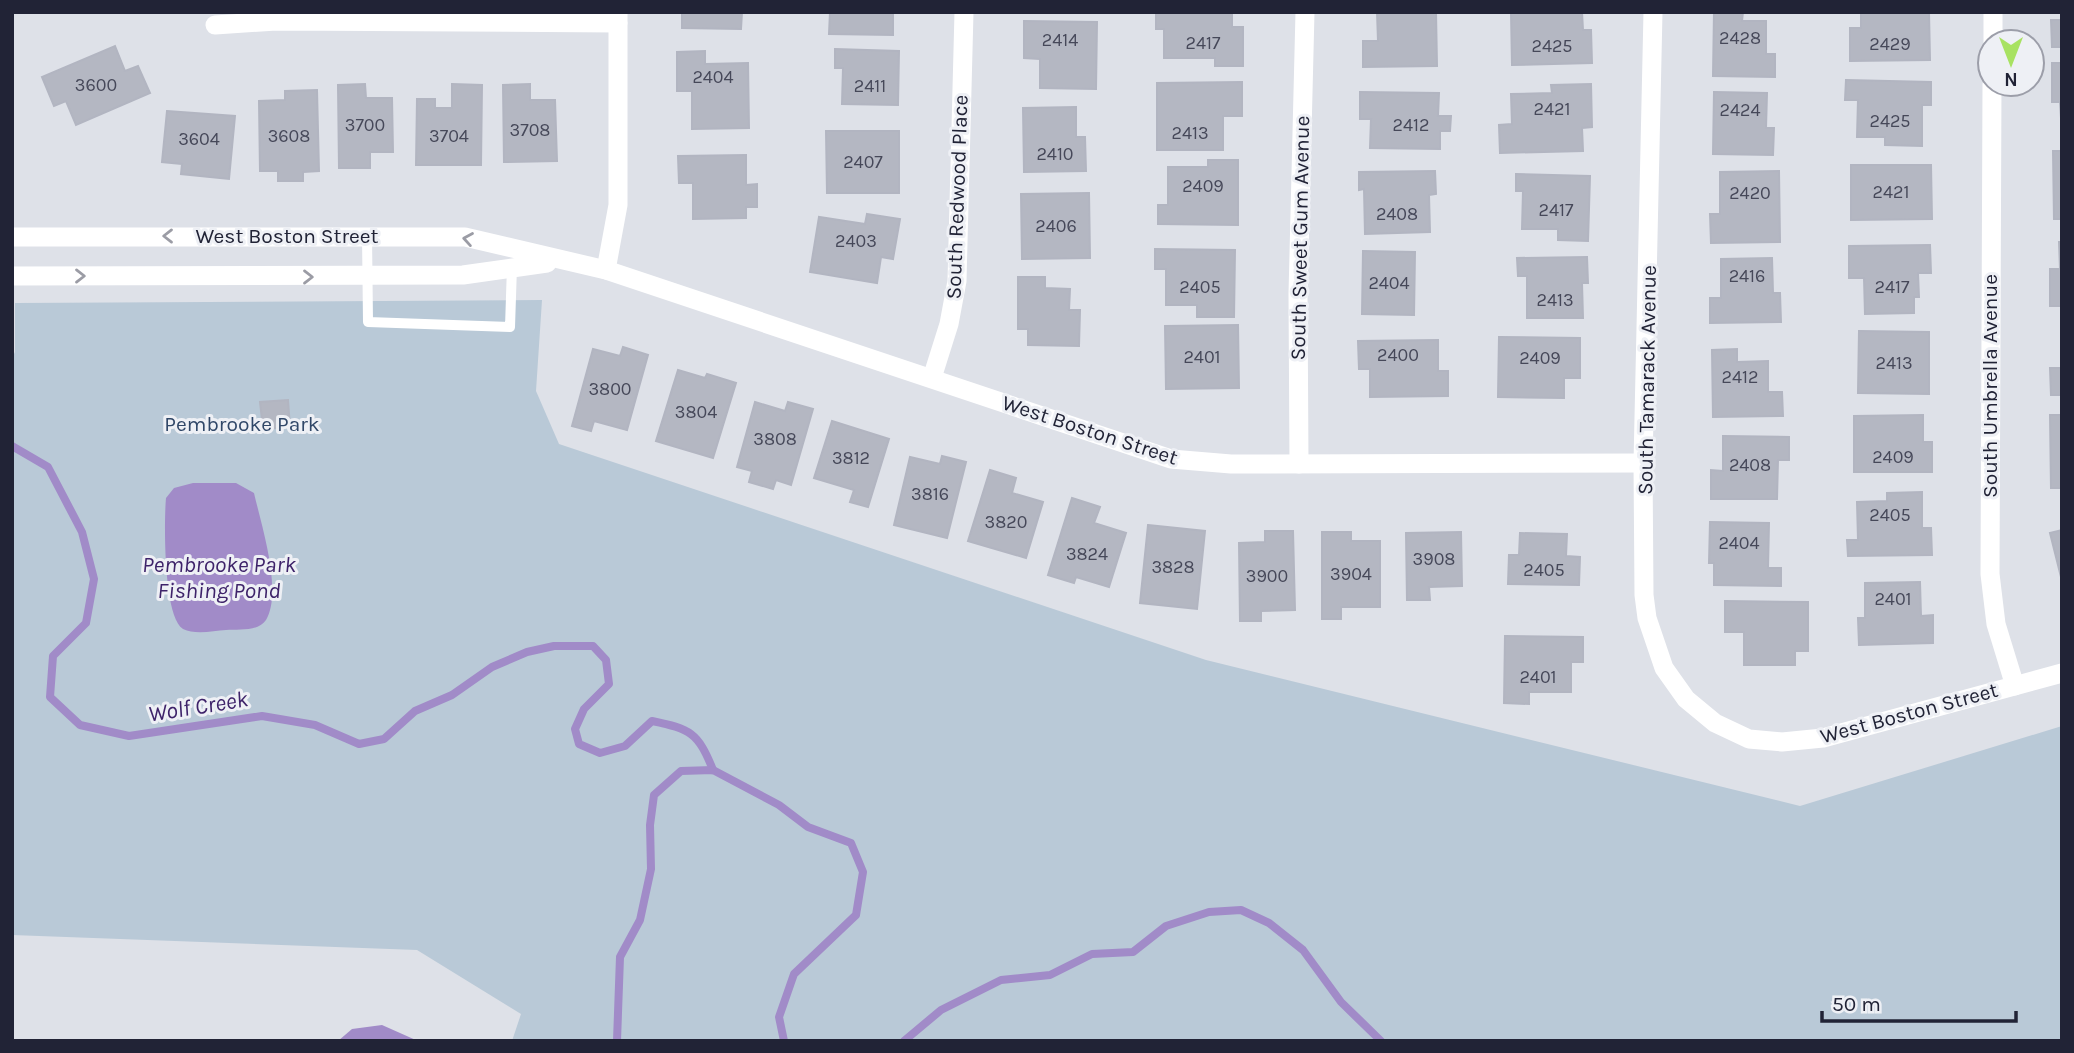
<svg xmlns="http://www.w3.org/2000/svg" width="2074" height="1053" viewBox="0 0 2074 1053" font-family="Karla,sans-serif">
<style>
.green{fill:#b9c9d7}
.water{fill:#a18bc8}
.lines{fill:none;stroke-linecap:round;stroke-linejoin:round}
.stream{stroke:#a18bc8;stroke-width:8}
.building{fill:#b4b7c2;stroke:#b2b5c1;stroke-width:2}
.service{stroke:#fff;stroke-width:10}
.minor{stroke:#fff;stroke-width:19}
.oneway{stroke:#9b9ca5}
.labels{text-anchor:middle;stroke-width:6;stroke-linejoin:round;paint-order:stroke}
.number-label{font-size:18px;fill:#464859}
.street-label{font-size:21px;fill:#212336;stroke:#eef0f5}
.park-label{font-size:21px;fill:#304768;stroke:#eef0f5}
.water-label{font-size:23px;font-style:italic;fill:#3e236a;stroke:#eef0f5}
</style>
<rect width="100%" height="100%" fill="#dee1e8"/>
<path class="green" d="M542 300 536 391 559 444 1206 660 1800 806 2062 726V1041H512L521 1014 417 950 12 935V358L15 352V303Z"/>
<g class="water">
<path d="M193 483H236L254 493C261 524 283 591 266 620 258 632 238 629 226 630 213 631 195 635 183 629 163 617 164 520 166 498L174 488Z"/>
<path d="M382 1025 418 1041H338L352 1029Z"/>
</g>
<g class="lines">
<g class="stream">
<path d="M12 446 48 467 82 532 94 579 86 623 53 656 50 697 80 725 129 736 262 716 315 725 359 744 384 739 415 711 452 695 492 667 527 652 554 646H593L606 660 609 684 584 709 575 729 579 744 600 753 625 746 652 721C690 729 698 732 713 770"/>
<path d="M617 1041 620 957 640 920 651 869 650 825 654 795 681 771 713 770 779 805 808 827 851 843 863 872 856 915 794 974 779 1017 784 1041"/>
<path d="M904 1041 941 1010 1001 980 1050 975 1092 954 1133 952 1166 926 1209 912 1241 910 1269 923 1303 950 1341 1002 1381 1041"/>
</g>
</g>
<g class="building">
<path d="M682 12H742L741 29 682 28Z"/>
<path d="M830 12H893V35L829 34Z"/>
<path d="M1156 12H1232V27H1243V66H1215V58H1164V29H1156Z"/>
<path d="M1377 12H1436L1437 66 1363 67V41H1378Z"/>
<path d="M1511 12H1582L1583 30H1591L1592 63 1512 65Z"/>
<path d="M1714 12H1743L1742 21H1766V54H1775V77L1713 76Z"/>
<path d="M1861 12H1929L1930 60 1850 61V28H1861Z"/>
<path d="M2062 12V47H2052L2051 20H2061Z"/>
<path d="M1024 21 1097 22 1096 89 1040 88V59L1024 58Z"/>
<path d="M115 46 125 71 138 66 150 93 76 125 66 101 54 106 42 77Z"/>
<path d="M835 49 899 51 898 105 842 104 843 68H835Z"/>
<path d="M705 51V64L748 63 749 128 692 129V91H677V52Z"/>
<path d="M2052 63H2062V134L2060 102H2052Z"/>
<path d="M1846 80 1931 82V105H1922V146L1885 145V137H1857L1858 100H1845Z"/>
<path d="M1242 82V116H1223V150H1157V83Z"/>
<path d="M365 84 366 98H392L393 152H370V168H339L338 85Z"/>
<path d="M452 84 482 85 481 165H416L417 99H435V108H452Z"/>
<path d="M530 84V100H555L557 161 504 162 503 85Z"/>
<path d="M1591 84 1592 127 1582 128 1583 151 1500 153 1499 125 1512 124 1511 94 1552 93 1551 85Z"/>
<path d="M317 90 319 171 303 172V181H278V171H260L259 101 285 100V91Z"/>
<path d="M1360 92 1439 93 1438 116H1451L1450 131H1440V149L1370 148 1371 119H1360Z"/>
<path d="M1714 92 1767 93 1766 128H1774L1773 155 1713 154Z"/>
<path d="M1076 107V137H1085L1086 171 1024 172 1023 108Z"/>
<path d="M167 111 235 116 229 179 181 174 182 164 162 162Z"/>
<path d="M826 131H899V193H827Z"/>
<path d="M2053 151H2062V219H2054Z"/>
<path d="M746 155V185L757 184V207H746V218L693 219V183H679L678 156Z"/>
<path d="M1208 160H1238V225L1158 224V205H1168V167H1208Z"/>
<path d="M1851 165H1931L1932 219 1851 220Z"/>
<path d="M1435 171 1436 194 1429 195 1430 232 1365 234 1364 189 1359 190V172Z"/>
<path d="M1779 171 1780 242 1711 243 1710 214H1720V172Z"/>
<path d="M1516 174 1590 176 1588 241 1558 240V229H1522L1523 191H1516Z"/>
<path d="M1089 193 1090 258 1022 259 1021 194Z"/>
<path d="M867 214 900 219 893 259 881 257 877 283 810 272 819 217 865 224Z"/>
<path d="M2059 242H2062V306H2050V269H2060Z"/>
<path d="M1930 245 1931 273H1918L1919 297H1914V313L1865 314 1864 278H1849V246Z"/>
<path d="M1155 249 1235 250 1234 317H1197V305H1166V269H1155Z"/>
<path d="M1363 251 1415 252 1414 315 1362 314Z"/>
<path d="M1587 257 1588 283H1582L1583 318H1527V276H1518L1517 258Z"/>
<path d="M1772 258 1773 293H1780L1781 322 1710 323V298H1721V259Z"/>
<path d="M1018 277H1045V288L1070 289 1069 310H1080L1079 346 1028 345V329H1018Z"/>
<path d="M1238 325 1239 388 1166 389 1165 326Z"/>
<path d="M1859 331 1929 332V394L1858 393Z"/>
<path d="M1499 337 1580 338V378H1564V398L1498 397Z"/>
<path d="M1438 340V371H1448V396L1370 397V369H1359L1358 341Z"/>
<path d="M623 347 648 355 627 430 594 421 591 431 572 426 593 349 620 356Z"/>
<path d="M1737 349V362L1768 361V392H1782L1783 416 1713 417 1712 350Z"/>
<path d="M2050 368H2062V395H2051Z"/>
<path d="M678 370 705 378 707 374 736 383 713 458 656 441Z"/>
<path d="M288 400 290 427 263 429 260 402Z"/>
<path d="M755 402 785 411 788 402 813 409 791 485 776 480 773 489 749 482 752 471 737 467Z"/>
<path d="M1923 415V442H1932V472H1854V416Z"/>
<path d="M2050 415H2062V488H2051Z"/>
<path d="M832 421 889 439 868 507 850 502 854 490 814 478Z"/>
<path d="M1723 436 1789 437V460H1778L1777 499H1711V470L1723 471Z"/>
<path d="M942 456 966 462 947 538 894 525 910 457 940 464Z"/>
<path d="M990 470 1016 478 1012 493 1043 502 1026 558 968 541Z"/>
<path d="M1922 492V528H1931L1932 555 1848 556 1847 540H1858L1857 502 1887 501V493Z"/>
<path d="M1072 498 1100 507 1094 523 1126 533 1109 587 1076 577 1074 583 1048 575Z"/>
<path d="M1710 522 1769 523 1768 568H1781V586L1714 585V563H1709Z"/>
<path d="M1148 525 1205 531 1197 609 1140 603Z"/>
<path d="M2062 530V581L2050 533Z"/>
<path d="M1265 531H1293L1295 610 1261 611V621H1240L1239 543 1265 542Z"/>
<path d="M1322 532H1351V541H1380V607H1341V619H1322Z"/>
<path d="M1461 532 1462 586 1429 587 1430 600H1407L1406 533Z"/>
<path d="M1520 533 1567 534 1566 556 1580 557 1579 585 1508 584 1509 555H1519Z"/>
<path d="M1920 582 1921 616 1933 615V643L1859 645 1858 618H1865V583Z"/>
<path d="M1725 601 1808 602V651H1795V665H1744V632H1725Z"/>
<path d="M1505 636 1583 637V662H1571V692H1529V704L1504 703Z"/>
</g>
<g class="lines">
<path class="service" d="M367 235 368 322 510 327 512 266"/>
<g class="minor">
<path d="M1653 12 1643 463 1644 595 1647 618 1664 668 1686 699 1715 723 1749 739 1782 742 1823 738 2062 673"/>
<path d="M215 25 276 21 618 23"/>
<path d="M1993 42V12"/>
<path d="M1992 84 1990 574 1996 624 2015 686"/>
<path d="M12 237H465L606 270 1171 459 1231 464 1643 463"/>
<path d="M606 270 618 205V12"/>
<path d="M12 276 463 275 547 263"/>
<path d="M932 378 949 324 957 281 964 12"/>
<path d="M1299 464 1298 294 1305 12"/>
</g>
</g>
<defs><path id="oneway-chevron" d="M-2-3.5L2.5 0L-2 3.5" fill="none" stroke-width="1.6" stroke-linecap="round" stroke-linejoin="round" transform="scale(1.75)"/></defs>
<g class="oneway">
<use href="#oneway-chevron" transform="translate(168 236) rotate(180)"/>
<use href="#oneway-chevron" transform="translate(468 239) rotate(-170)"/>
<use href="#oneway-chevron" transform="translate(80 276)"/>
<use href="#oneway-chevron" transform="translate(308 277)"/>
</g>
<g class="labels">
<g class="number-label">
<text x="1740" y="44">2428</text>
<text x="1060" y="46">2414</text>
<text x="1203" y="49">2417</text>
<text x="1890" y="50">2429</text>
<text x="1552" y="52">2425</text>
<text x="713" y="83">2404</text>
<text x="96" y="91">3600</text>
<text x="870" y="92">2411</text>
<text x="1552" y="115">2421</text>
<text x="1740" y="116">2424</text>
<text x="1890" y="127">2425</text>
<text x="365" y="131">3700</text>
<text x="1411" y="131">2412</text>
<text x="530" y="136">3708</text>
<text x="1190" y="139">2413</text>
<text x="289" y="142">3608</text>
<text x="449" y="142">3704</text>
<text x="199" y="145">3604</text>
<text x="1055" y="160">2410</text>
<text x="863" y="168">2407</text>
<text x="1203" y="192">2409</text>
<text x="1891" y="198">2421</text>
<text x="1750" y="199">2420</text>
<text x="1556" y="216">2417</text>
<text x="1397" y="220">2408</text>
<text x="1056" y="232">2406</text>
<text x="856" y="247">2403</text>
<text x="1747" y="282">2416</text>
<text x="1389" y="289">2404</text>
<text x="1200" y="293">2405</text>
<text x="1892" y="293">2417</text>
<text x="1555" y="306">2413</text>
<text x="1398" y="361">2400</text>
<text x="1202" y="363">2401</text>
<text x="1540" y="364">2409</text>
<text x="1894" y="369">2413</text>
<text x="1740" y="383">2412</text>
<text x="610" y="395">3800</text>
<text x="696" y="418">3804</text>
<text x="775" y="445">3808</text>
<text x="1893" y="463">2409</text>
<text x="851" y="464">3812</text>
<text x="1750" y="471">2408</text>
<text x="930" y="500">3816</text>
<text x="1890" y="521">2405</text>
<text x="1006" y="528">3820</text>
<text x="1739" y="549">2404</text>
<text x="1087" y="560">3824</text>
<text x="1434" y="565">3908</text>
<text x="1173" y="573">3828</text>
<text x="1544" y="576">2405</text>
<text x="1351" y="580">3904</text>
<text x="1267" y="582">3900</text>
<text x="1893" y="605">2401</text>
<text x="1538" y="683">2401</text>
</g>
<g class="street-label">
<text transform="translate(957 197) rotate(-88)" y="7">South Redwood Place</text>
<text x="287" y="243">West Boston Street</text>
<text transform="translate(1300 238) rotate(-89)" y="7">South Sweet Gum Avenue</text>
<text transform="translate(1647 380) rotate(-89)" y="7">South Tamarack Avenue</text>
<text transform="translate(1990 386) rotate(-90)" y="7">South Umbrella Avenue</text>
<text transform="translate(1090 430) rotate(18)" y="7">West Boston Street</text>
<text transform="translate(1909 713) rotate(-15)" y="7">West Boston Street</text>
</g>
<g class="park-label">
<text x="242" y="431">Pembrooke Park</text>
</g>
<g class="water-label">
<text x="219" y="572">Pembrooke Park<tspan x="219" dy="26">Fishing Pond</tspan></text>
<text transform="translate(198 706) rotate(-9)" y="8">Wolf Creek</text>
</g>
</g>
<rect width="2074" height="1053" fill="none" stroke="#212336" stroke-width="28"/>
<g transform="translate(2011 63) rotate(180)"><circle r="33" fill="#eef0f5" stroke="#9c9ea9" stroke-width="2"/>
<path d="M0-5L12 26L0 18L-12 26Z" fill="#a8e262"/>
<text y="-10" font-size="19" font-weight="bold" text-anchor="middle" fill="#212336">N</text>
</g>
<path d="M1822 1011v10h194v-10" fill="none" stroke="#212336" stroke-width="3.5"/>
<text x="1832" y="1011" font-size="21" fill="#212336" stroke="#eef0f5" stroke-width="5" paint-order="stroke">50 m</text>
</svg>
